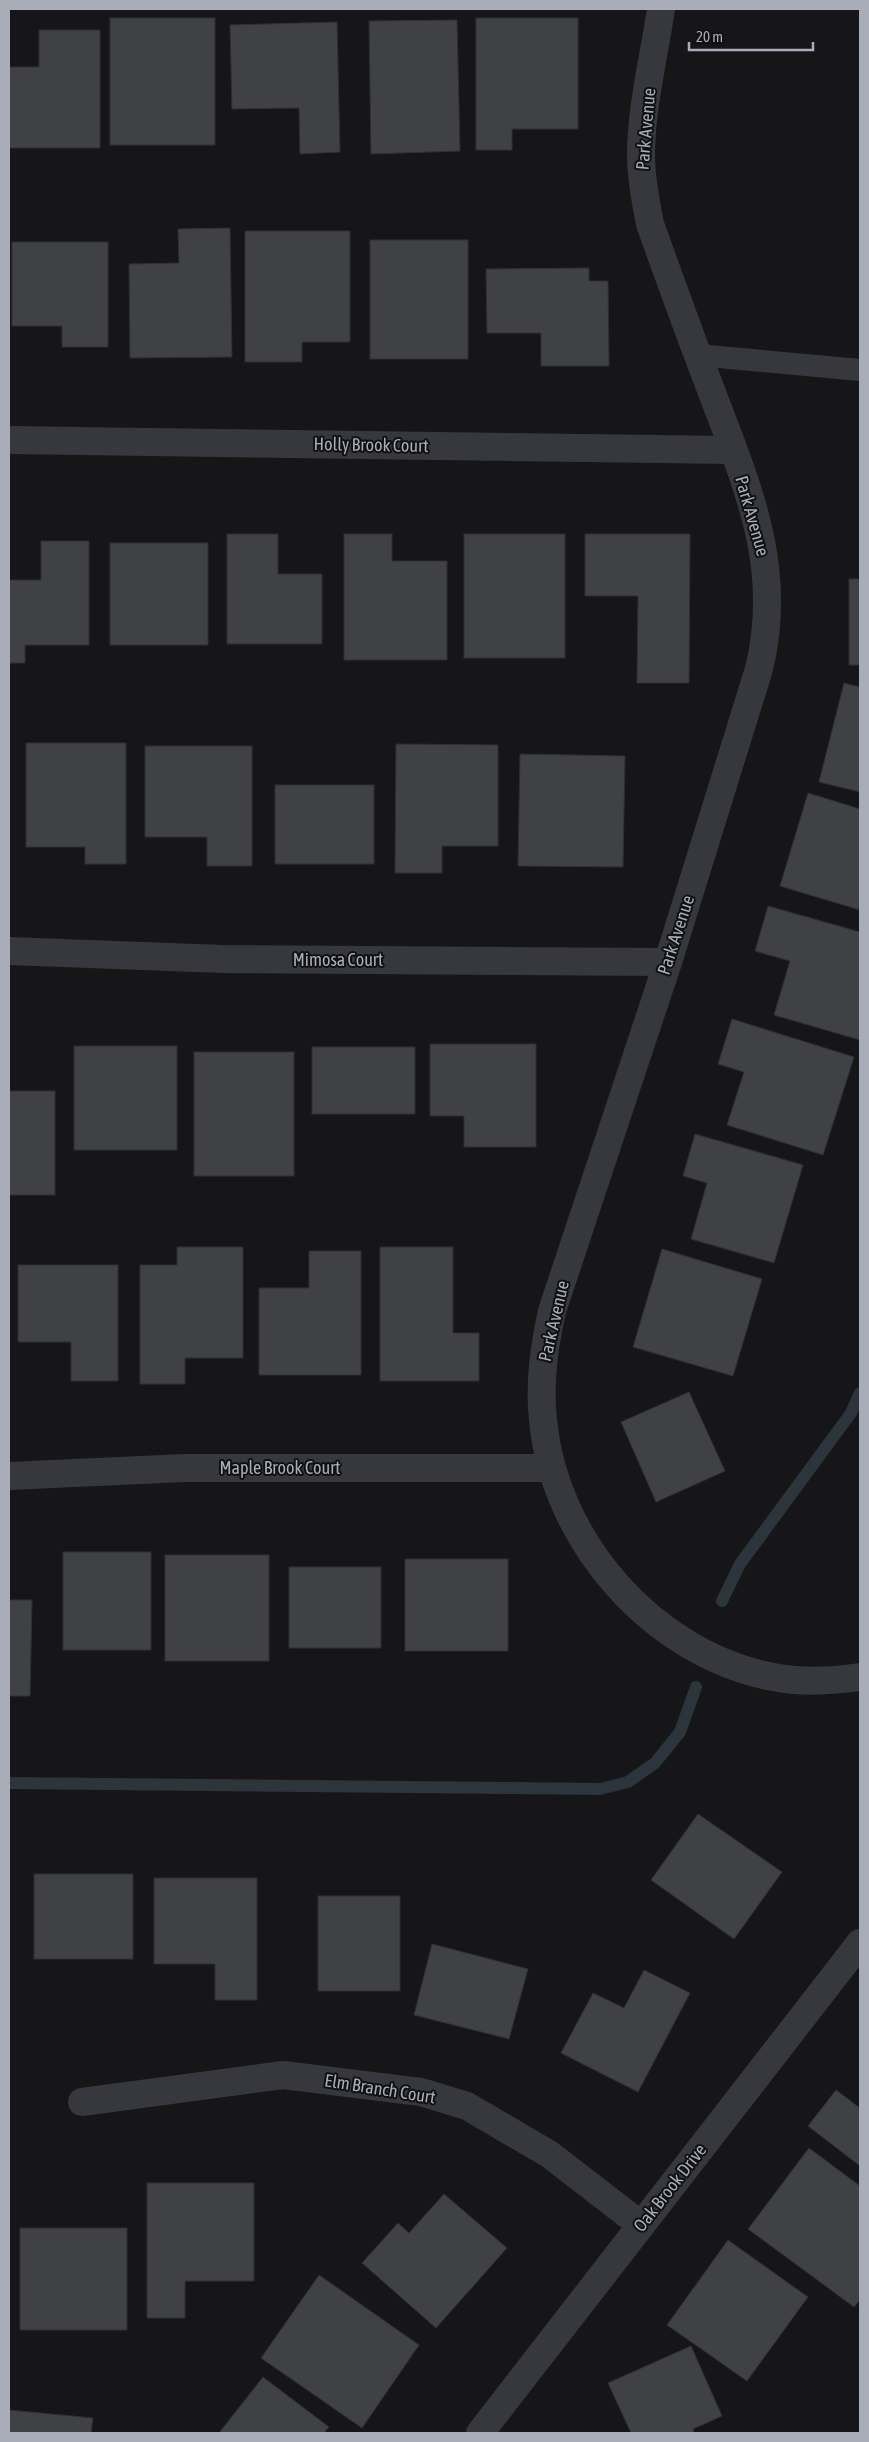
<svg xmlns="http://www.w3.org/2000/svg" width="869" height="2442" viewBox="0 0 869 2442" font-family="'Asap Condensed',sans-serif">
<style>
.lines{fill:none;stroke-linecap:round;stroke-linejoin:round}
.stream{stroke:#2c353c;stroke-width:12}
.building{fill:#404145;stroke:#303034}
.lane{stroke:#37383d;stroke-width:22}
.street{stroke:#37383d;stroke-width:28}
.labels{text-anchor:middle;stroke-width:4;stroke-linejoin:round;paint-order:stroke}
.street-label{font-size:18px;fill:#a8adb8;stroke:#111113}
</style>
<rect width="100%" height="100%" fill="#161618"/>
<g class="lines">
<g class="stream">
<path d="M722 1601 740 1564 851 1413 860 1393"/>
<path d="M9 1783 600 1789 628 1782 655 1763 680 1732 696 1687"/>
</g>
</g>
<g class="building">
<rect x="110" y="18" width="105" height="127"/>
<path d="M476 18H578V129H512V150H476Z"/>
<path d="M457 20 460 151 371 154 369 21Z"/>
<path d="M337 22 340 152 300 154 299 108 232 109 230 25Z"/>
<path d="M39 30H100V148H9V67H39Z"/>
<path d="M230 228 232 357 130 358 129 264 179 263 178 229Z"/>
<path d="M245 231H350V342H302V362H245Z"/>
<rect x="370" y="240" width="98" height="119"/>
<path d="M12 242H108V347H62V326H12Z"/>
<path d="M589 268V281H608L609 366H541V333H487L486 269Z"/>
<path d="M227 534H278V574H322V644H227Z"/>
<path d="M344 534H392V561H447V660H344Z"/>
<rect x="464" y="534" width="101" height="124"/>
<path d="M585 534H690L689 683H637L638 596H585Z"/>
<path d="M41 541H89V645H25V663H9V580H41Z"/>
<rect x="110" y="543" width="98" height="102"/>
<rect x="849" y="579" width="11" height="86"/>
<path d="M844 683 860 687V792L819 782Z"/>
<path d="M26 743H126V864H85V847H26Z"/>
<path d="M396 744 498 745V846H442V873H395Z"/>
<path d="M145 746H252V866H207V837H145Z"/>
<path d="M520 754 625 756 623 867 518 866Z"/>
<rect x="275" y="785" width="99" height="79"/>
<path d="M808 793 860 809V910L780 886Z"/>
<path d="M768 906 860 932V1040L774 1015 790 961 755 951Z"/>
<path d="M732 1019 854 1057 823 1155 727 1125 744 1072 718 1064Z"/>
<path d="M430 1044H536V1147H464V1116H430Z"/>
<rect x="74" y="1046" width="103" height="104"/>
<rect x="312" y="1047" width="103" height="67"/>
<rect x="194" y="1052" width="100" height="124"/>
<rect x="9" y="1091" width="46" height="104"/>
<path d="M695 1134 803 1165 774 1263 691 1239 707 1183 683 1176Z"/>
<path d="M177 1247H243V1358H185V1384H140V1265H177Z"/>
<path d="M380 1247H453V1333H479V1381H380Z"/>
<path d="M662 1249 762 1279 733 1376 633 1347Z"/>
<path d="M309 1251H361V1375H259V1288H309Z"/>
<path d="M18 1265H118V1381H71V1342H18Z"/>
<path d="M689 1392 725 1471 656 1502 621 1422Z"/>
<rect x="63" y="1552" width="88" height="98"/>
<rect x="165" y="1555" width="104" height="106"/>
<rect x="405" y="1559" width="103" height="92"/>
<rect x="289" y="1567" width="92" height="81"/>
<path d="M9 1600H32L30 1696H9Z"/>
<path d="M698 1814 782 1872 734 1939 651 1880Z"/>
<rect x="34" y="1874" width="99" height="85"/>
<path d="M154 1878H257V2000H215V1964H154Z"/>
<rect x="318" y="1896" width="82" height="95"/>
<path d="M432 1944 528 1969 509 2039 414 2015Z"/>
<path d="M644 1970 690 1993 638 2092 561 2053 593 1993 624 2008Z"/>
<path d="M836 2090 860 2108V2166L808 2126Z"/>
<path d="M809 2148 860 2186V2300L854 2307 748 2229Z"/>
<path d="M147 2183H254V2281H185V2318H147Z"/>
<path d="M444 2194 507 2248 436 2328 362 2263 398 2223 409 2233Z"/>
<rect x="20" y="2228" width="107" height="102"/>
<path d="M728 2240 808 2297 747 2381 667 2325Z"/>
<path d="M319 2275 419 2345 362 2428 261 2358Z"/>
<path d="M691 2346 722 2416 693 2429 694 2433H631L608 2383Z"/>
<path d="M263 2377 329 2427 324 2433H219Z"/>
<path d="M9 2410 93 2418 91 2433H9Z"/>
</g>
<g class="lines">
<path class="lane" d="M697 355 860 370"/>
<g class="street">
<path d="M661 9C654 57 641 107 641 156 641 180 646 202 650 224 669 277 688 330 708 382 744 479 785 563 759 669L668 962 552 1311C544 1348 539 1383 543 1420 554 1541 653 1654 773 1677 802 1683 832 1681 860 1677"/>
<path d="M9 440 733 450"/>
<path d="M9 951 223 959 668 962"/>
<path d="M9 1476 185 1468H551"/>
<path d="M82 2102 283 2075 421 2092 467 2106 549 2154 641 2225"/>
<path d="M480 2433 860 1943"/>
</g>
</g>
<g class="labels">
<g class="street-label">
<text transform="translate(646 129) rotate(-85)" y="6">Park Avenue</text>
<text transform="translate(371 445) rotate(1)" y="6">Holly Brook Court</text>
<text transform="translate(752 516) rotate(74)" y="6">Park Avenue</text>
<text transform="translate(676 935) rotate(-72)" y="6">Park Avenue</text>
<text x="338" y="966">Mimosa Court</text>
<text transform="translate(554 1321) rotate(-77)" y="6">Park Avenue</text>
<text x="280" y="1474">Maple Brook Court</text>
<text transform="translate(380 2089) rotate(9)" y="6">Elm Branch Court</text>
<text transform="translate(670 2188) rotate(-52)" y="6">Oak Brook Drive</text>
</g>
</g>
<rect width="869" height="2442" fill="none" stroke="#a8adb8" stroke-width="20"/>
<path d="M689 42v8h124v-8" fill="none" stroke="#a8adb8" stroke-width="2.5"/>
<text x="696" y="42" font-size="15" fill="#a8adb8" stroke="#111113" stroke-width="4" paint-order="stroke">20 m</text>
</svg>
